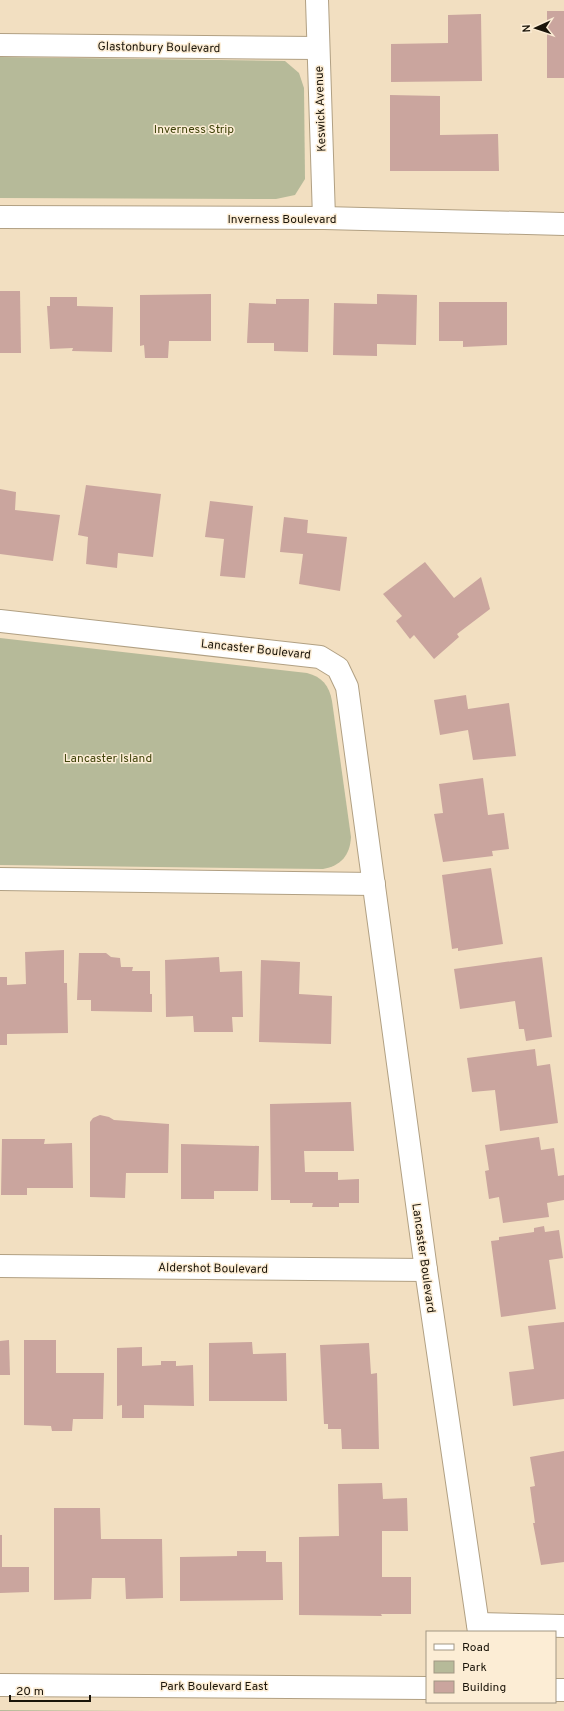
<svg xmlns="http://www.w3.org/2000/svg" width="564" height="1711" viewBox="0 0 564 1711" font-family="Overpass,sans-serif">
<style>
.green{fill:#b6ba99}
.building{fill:#caa59e}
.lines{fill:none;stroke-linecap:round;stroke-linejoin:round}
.minor-casing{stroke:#b1a083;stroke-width:24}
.minor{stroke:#fff;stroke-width:22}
.labels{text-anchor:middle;stroke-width:3;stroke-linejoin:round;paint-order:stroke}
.street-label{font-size:12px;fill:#1b150a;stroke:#fcedd5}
.park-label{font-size:12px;fill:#41440c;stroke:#fcedd5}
</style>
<rect width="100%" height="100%" fill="#f2dfc1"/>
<g class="green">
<path d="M0 57 285 61 299 73 304 88 305 179 295 195 276 199 0 198Z"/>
<path d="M0 638 307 673C322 677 329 685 332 701L351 837C350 855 341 866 323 869L0 865Z"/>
<path d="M0 1710 150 1711H0Z"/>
</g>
<g class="building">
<rect x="547" y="11" width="17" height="67"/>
<path d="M481 14 482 81 391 82V44L448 43V15Z"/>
<path d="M390 95 440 96V135L498 134 499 171H390Z"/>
<path d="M0 291H20L21 353H0Z"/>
<path d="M211 294V341H169L168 358H145L144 345 140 346V295Z"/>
<path d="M377 294 417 295 416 345 377 344V356L333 355 334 303 377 304Z"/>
<path d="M50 297H77V306L113 307 112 352 72 351 73 348 50 349 47 306H50Z"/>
<path d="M276 299H309L308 352 274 351V343H247L249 303 276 304Z"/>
<path d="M439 302H507V345L463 347V341H439Z"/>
<path d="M86 485 161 494 153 557 118 553 117 568 86 564 88 537 78 535Z"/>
<path d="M0 489 16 492 15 510 60 515 53 561 0 554Z"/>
<path d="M210 501 253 506 245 578 220 576 224 539 205 537Z"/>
<path d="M284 517 308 520 307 533 347 537 340 591 299 584 303 554 280 552Z"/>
<path d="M425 562 454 598 481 577 490 609 457 634 459 637 434 659 414 635 410 639 396 621 402 616 383 594Z"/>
<path d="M466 695 468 709 509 703 516 756 473 760 468 730 440 735 434 700Z"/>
<path d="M483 778 488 815 504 813 509 849 492 851 493 856 443 862 434 814 443 813 439 784Z"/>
<path d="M491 868 503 944 458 951V948L452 949 442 875Z"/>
<path d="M64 950V983H67L68 1033 7 1034V1045H0V977H7V985L26 984 25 952Z"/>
<path d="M79 953H106L111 957 120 958 121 967H133L132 971H150V994H152V1012L91 1011V1000H77Z"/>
<path d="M219 957 220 972 242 971 243 1017H232L233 1032H194L193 1016 166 1017 165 960Z"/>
<path d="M542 957 552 1037 526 1041 524 1029H519L515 1001 460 1009 454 969Z"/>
<path d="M261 960 300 962 299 994 332 996 331 1044 259 1042Z"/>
<path d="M535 1049 537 1066 550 1064 558 1123 500 1131 495 1090 472 1092 467 1058Z"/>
<path d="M351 1102 354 1151H304L305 1172H338V1180L359 1179V1203H339V1207H312L313 1203H290V1200H271L270 1104Z"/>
<path d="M100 1115 109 1117 114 1120 169 1124 168 1173H126L125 1198 90 1197V1122L93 1118Z"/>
<path d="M539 1137 541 1150 554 1148 558 1176 564 1175V1200L547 1203 549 1217 503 1223 499 1197 489 1199 485 1171 489 1170 485 1145Z"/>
<path d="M2 1139H45L44 1144 72 1143 73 1188H27V1195H1Z"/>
<path d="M181 1144 259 1146 258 1191H214V1199H181Z"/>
<path d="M544 1226 545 1232 559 1230 563 1258 549 1260 556 1309 501 1317 491 1241 499 1240V1237L534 1232V1228Z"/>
<path d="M564 1322V1399L513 1406 509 1372 534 1369 528 1326Z"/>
<path d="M9 1340 10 1375H0V1341Z"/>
<path d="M24 1340H56V1373H104L103 1419H73L72 1431H52L51 1426 24 1425Z"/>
<path d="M252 1342 253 1354 286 1353 287 1401H209V1343Z"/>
<path d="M369 1343 371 1374 377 1373 379 1449H342L341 1429H328V1424H324L320 1345Z"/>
<path d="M142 1347V1366L161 1365V1361H176V1366L193 1365 194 1406 144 1405V1418H122V1405L117 1406V1348Z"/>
<path d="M564 1451V1562L541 1565 533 1523H535L530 1487 535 1486 530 1457Z"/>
<path d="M382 1483 383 1499 407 1498 408 1531H382V1577H411V1614H381L382 1616 299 1615V1537L339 1536 338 1484Z"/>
<path d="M54 1508H100L101 1539H162L163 1598 126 1599 125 1578H92L91 1599 54 1600Z"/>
<path d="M0 1535H2V1567H29V1592L0 1593Z"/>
<path d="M237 1551H266V1562H282L283 1600 180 1601V1557L237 1556Z"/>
</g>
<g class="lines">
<defs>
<g id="minor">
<path d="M317 0 324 218"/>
<path d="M0 45 318 48"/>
<path d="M0 217 324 218 564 224"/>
<path d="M0 621 320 657 338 668 347 687 426 1270 479 1632"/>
<path d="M0 879 374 884"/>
<path d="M0 1266 426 1270"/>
<path d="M478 1624 564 1626"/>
<path d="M0 1685 427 1688"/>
<path d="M555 1690H564"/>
</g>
</defs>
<use href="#minor" class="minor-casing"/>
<use href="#minor" class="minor"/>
</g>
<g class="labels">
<g class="street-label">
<text transform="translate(159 47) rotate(1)" y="4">Glastonbury Boulevard</text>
<text transform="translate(320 109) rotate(-92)" y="4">Keswick Avenue</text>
<text x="282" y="223">Inverness Boulevard</text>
<text transform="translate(256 649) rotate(6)" y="4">Lancaster Boulevard</text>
<text transform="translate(424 1258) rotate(82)" y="4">Lancaster Boulevard</text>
<text transform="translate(213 1268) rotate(1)" y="4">Aldershot Boulevard</text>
<text x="214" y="1690">Park Boulevard East</text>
</g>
<g class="park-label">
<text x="194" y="133">Inverness Strip</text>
<text x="108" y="762">Lancaster Island</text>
</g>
</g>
<rect x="426" y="1631" width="130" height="72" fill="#fcedd5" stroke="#a29784"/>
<rect x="434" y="1644" width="20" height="6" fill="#ffffff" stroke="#a29784"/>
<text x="462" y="1651" font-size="12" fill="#1b150a">Road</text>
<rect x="434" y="1661" width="20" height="12" fill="#b6ba99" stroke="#a29784"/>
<text x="462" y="1671" font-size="12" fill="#1b150a">Park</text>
<rect x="434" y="1681" width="20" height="12" fill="#caa59e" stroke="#a29784"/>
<text x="462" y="1691" font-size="12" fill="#1b150a">Building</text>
<g transform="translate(536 28) rotate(267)" stroke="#fcedd5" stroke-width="3" paint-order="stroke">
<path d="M0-3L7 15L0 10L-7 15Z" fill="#1b150a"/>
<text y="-6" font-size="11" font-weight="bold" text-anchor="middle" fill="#1b150a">N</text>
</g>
<path d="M10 1695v6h80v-6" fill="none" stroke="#1b150a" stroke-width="2"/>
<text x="16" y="1695" font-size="12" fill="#1b150a" stroke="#fcedd5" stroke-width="3" paint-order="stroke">20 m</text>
</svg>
